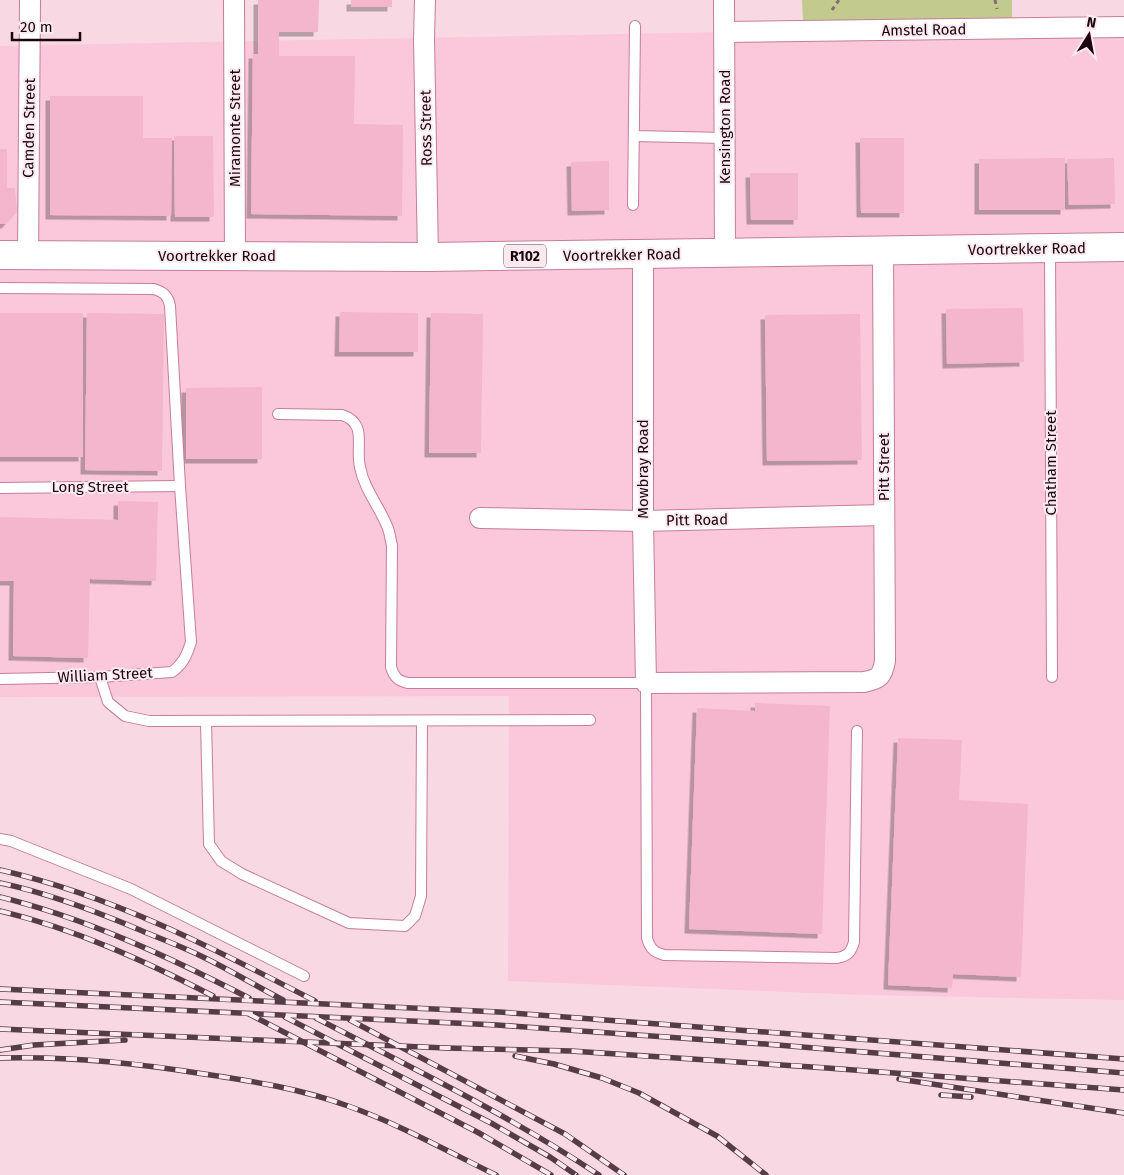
<svg xmlns="http://www.w3.org/2000/svg" width="1124" height="1175" viewBox="0 0 1124 1175" font-family="'Fira Sans',sans-serif">
<style>
.built{fill:#fac8da}
.green{fill:#c2ca8d}
.building{fill:#f4b6cd;filter:url(#shadow)}
.lines{fill:none;stroke-linecap:round;stroke-linejoin:round}
.service-casing{stroke:#c47e9a;stroke-width:12}
.minor-casing{stroke:#c47e9a;stroke-width:22}
.primary-casing{stroke:#c47e9a;stroke-width:30}
.path{stroke:#876b76;stroke-width:3;stroke-dasharray:4 4;stroke-linecap:butt}
.service{stroke:#fff;stroke-width:10}
.minor{stroke:#fff;stroke-width:20}
.primary{stroke:#fff;stroke-width:28}
.rail-casing{stroke:#563c47;stroke-width:5.5}
.rail{stroke:#faeaf0;stroke-width:4;stroke-dasharray:11;stroke-linecap:butt}
.labels{text-anchor:middle;stroke-width:4;stroke-linejoin:round;paint-order:stroke}
.shield{fill:#faeaf0;stroke:#5f4952;stroke-width:1}
.shield-label{font-size:14px;font-weight:bold;fill:#1c040f}
.street-label{font-size:15px;fill:#1c040f;stroke:#faeaf0}
</style>
<defs>
<filter id="shadow"><feDropShadow dx="-4.5" dy="4.5" stdDeviation="0" flood-color="#0004"/></filter>
</defs>
<rect width="100%" height="100%" fill="#f8d8e3"/>
<path class="built" d="M1124 27V1000L866 995 508 981 509 696 0 697V46L725 32Z"/>
<path class="green" d="M802 0H1012V19L803 21Z"/>
<g class="building">
<path d="M258 0H319L318 32H279V56H355L354 124 403 125 402 216 251 214 253 54H258Z"/>
<rect x="351" y="0" width="41" height="7"/>
<path d="M50 96H143V138H172L171 216 50 215Z"/>
<path d="M174 136H213L214 217H175Z"/>
<path d="M860 138H904V213H861Z"/>
<path d="M0 149H7V188H15L17 212 6 224H0Z"/>
<path d="M1065 158V210H979V159Z"/>
<path d="M1114 158 1115 204 1069 205 1067 159Z"/>
<path d="M609 161V210L572 211 571 162Z"/>
<path d="M750 173H798V220H751Z"/>
<path d="M1023 308 1024 362 947 364 946 309Z"/>
<path d="M340 312 418 313V352H339Z"/>
<rect x="0" y="313" width="83" height="144"/>
<path d="M87 313 164 314 162 471 85 470Z"/>
<path d="M431 313 483 314 481 453H429Z"/>
<path d="M860 314 862 460 767 461 765 315Z"/>
<path d="M262 387V459H186V388Z"/>
<path d="M118 501 158 502 156 581 90 579 88 658 13 656 14 581H0V517L118 520Z"/>
<path d="M755 703 830 706 822 934 689 929 697 708 755 711Z"/>
<path d="M898 738 962 740 959 800 1028 804 1021 977 953 974 952 988 888 985Z"/>
</g>
<g class="lines">
<defs>
<g id="service">
<path d="M634 136 725 138"/>
<path d="M633 205 635 26"/>
<path d="M1050 249 1052 677"/>
<path d="M0 288 154 289C164 292 168 296 170 306L180 486 191 642C187 655 183 664 172 672L100 677 0 679"/>
<path d="M278 414 342 415C368 423 355 447 360 467 364 489 379 506 387 526 390 532 390 539 392 545L391 667C394 677 398 681 408 683H646L647 938C650 949 654 952 664 955L837 958C848 956 851 952 854 942L857 731"/>
<path d="M0 488 180 486"/>
<path d="M100 677 108 702 125 716 149 721 590 720"/>
<path d="M206 722 209 844 221 861 242 874 349 923 405 926 415 916 421 896 422 721"/>
<path d="M0 839 11 841 131 889 304 976"/>
</g>
<g id="minor">
<path d="M234 0 235 256"/>
<path d="M425 0 424 39 428 257"/>
<path d="M724 0 725 253"/>
<path d="M725 32 1124 27"/>
<path d="M643 254V521L646 683 864 682C879 679 882 677 885 661L883 251"/>
<path d="M28 255 30 0"/>
<path d="M480 518 643 521 884 515"/>
</g>
<path id="primary" d="M0 255 428 257 1124 247"/>
</defs>
<use href="#service" class="service-casing"/>
<use href="#minor" class="minor-casing"/>
<use href="#primary" class="primary-casing"/>
<g class="path">
<path d="M995 0 997 9"/>
<path d="M832 10 839 0"/>
</g>
<use href="#service" class="service"/>
<use href="#minor" class="minor"/>
<use href="#primary" class="primary"/>
<defs>
<g id="rail">
<path d="M0 870C113 896 213 948 315 1001"/>
<path d="M0 883C48 893 95 911 140 930 161 939 183 947 203 957 230 970 256 986 283 1000"/>
<path d="M0 897C88 919 169 957 249 998"/>
<path d="M0 911C75 929 145 961 213 996"/>
<path d="M0 989 499 1012 1124 1059"/>
<path d="M0 1002 497 1025 765 1044 1124 1073"/>
<path d="M249 1014 479 1133 551 1175"/>
<path d="M285 1017 491 1123 550 1157 576 1175"/>
<path d="M316 1018C412 1068 509 1115 599 1175"/>
<path d="M350 1020 565 1134 624 1175"/>
<path d="M0 1029 446 1048 571 1051 827 1068 1124 1090"/>
<path d="M0 1050 34 1045 125 1040"/>
<path d="M515 1056 554 1064 602 1078 639 1093 717 1136 766 1175"/>
<path d="M0 1058C69 1056 136 1063 204 1074 252 1081 302 1089 348 1106 399 1124 447 1151 496 1175"/>
<path d="M899 1079 1124 1113"/>
<path d="M941 1095 971 1097"/>
</g>
</defs>
<use href="#rail" class="rail-casing"/>
<use href="#rail" class="rail"/>
</g>
<g class="labels">
<rect class="shield" x="504" y="244.5" width="42" height="23" rx="4"/>
<g class="shield-label">
<text x="525" y="261">R102</text>
</g>
<g class="street-label">
<text transform="translate(924 30) rotate(-1)" y="5">Amstel Road</text>
<text transform="translate(725 127) rotate(-90)" y="5">Kensington Road</text>
<text transform="translate(29 128) rotate(-89)" y="5">Camden Street</text>
<text transform="translate(235 128) rotate(-90)" y="5">Miramonte Street</text>
<text transform="translate(426 128) rotate(-91)" y="5">Ross Street</text>
<text transform="translate(1027 249) rotate(-1)" y="5">Voortrekker Road</text>
<text transform="translate(622 255) rotate(-1)" y="5">Voortrekker Road</text>
<text x="217" y="261">Voortrekker Road</text>
<text transform="translate(1051 463) rotate(-90)" y="5">Chatham Street</text>
<text transform="translate(884 467) rotate(-90)" y="5">Pitt Street</text>
<text transform="translate(643 469) rotate(-90)" y="5">Mowbray Road</text>
<text x="90" y="492">Long Street</text>
<text transform="translate(697 520) rotate(-1)" y="5">Pitt Road</text>
<text transform="translate(105 675) rotate(-3)" y="5">William Street</text>
</g>
</g>
<g transform="translate(1089 35) rotate(11)" stroke="#faeaf0" stroke-width="4" paint-order="stroke">
<path d="M0-4L9 19L0 12L-9 19Z" fill="#1c040f"/>
<text y="-8" font-size="14" font-weight="bold" text-anchor="middle" fill="#1c040f">N</text>
</g>
<path d="M12 32v8h68v-8" fill="none" stroke="#1c040f" stroke-width="2.5"/>
<text x="20" y="32" font-size="15" fill="#1c040f" stroke="#faeaf0" stroke-width="4" paint-order="stroke">20 m</text>
</svg>
